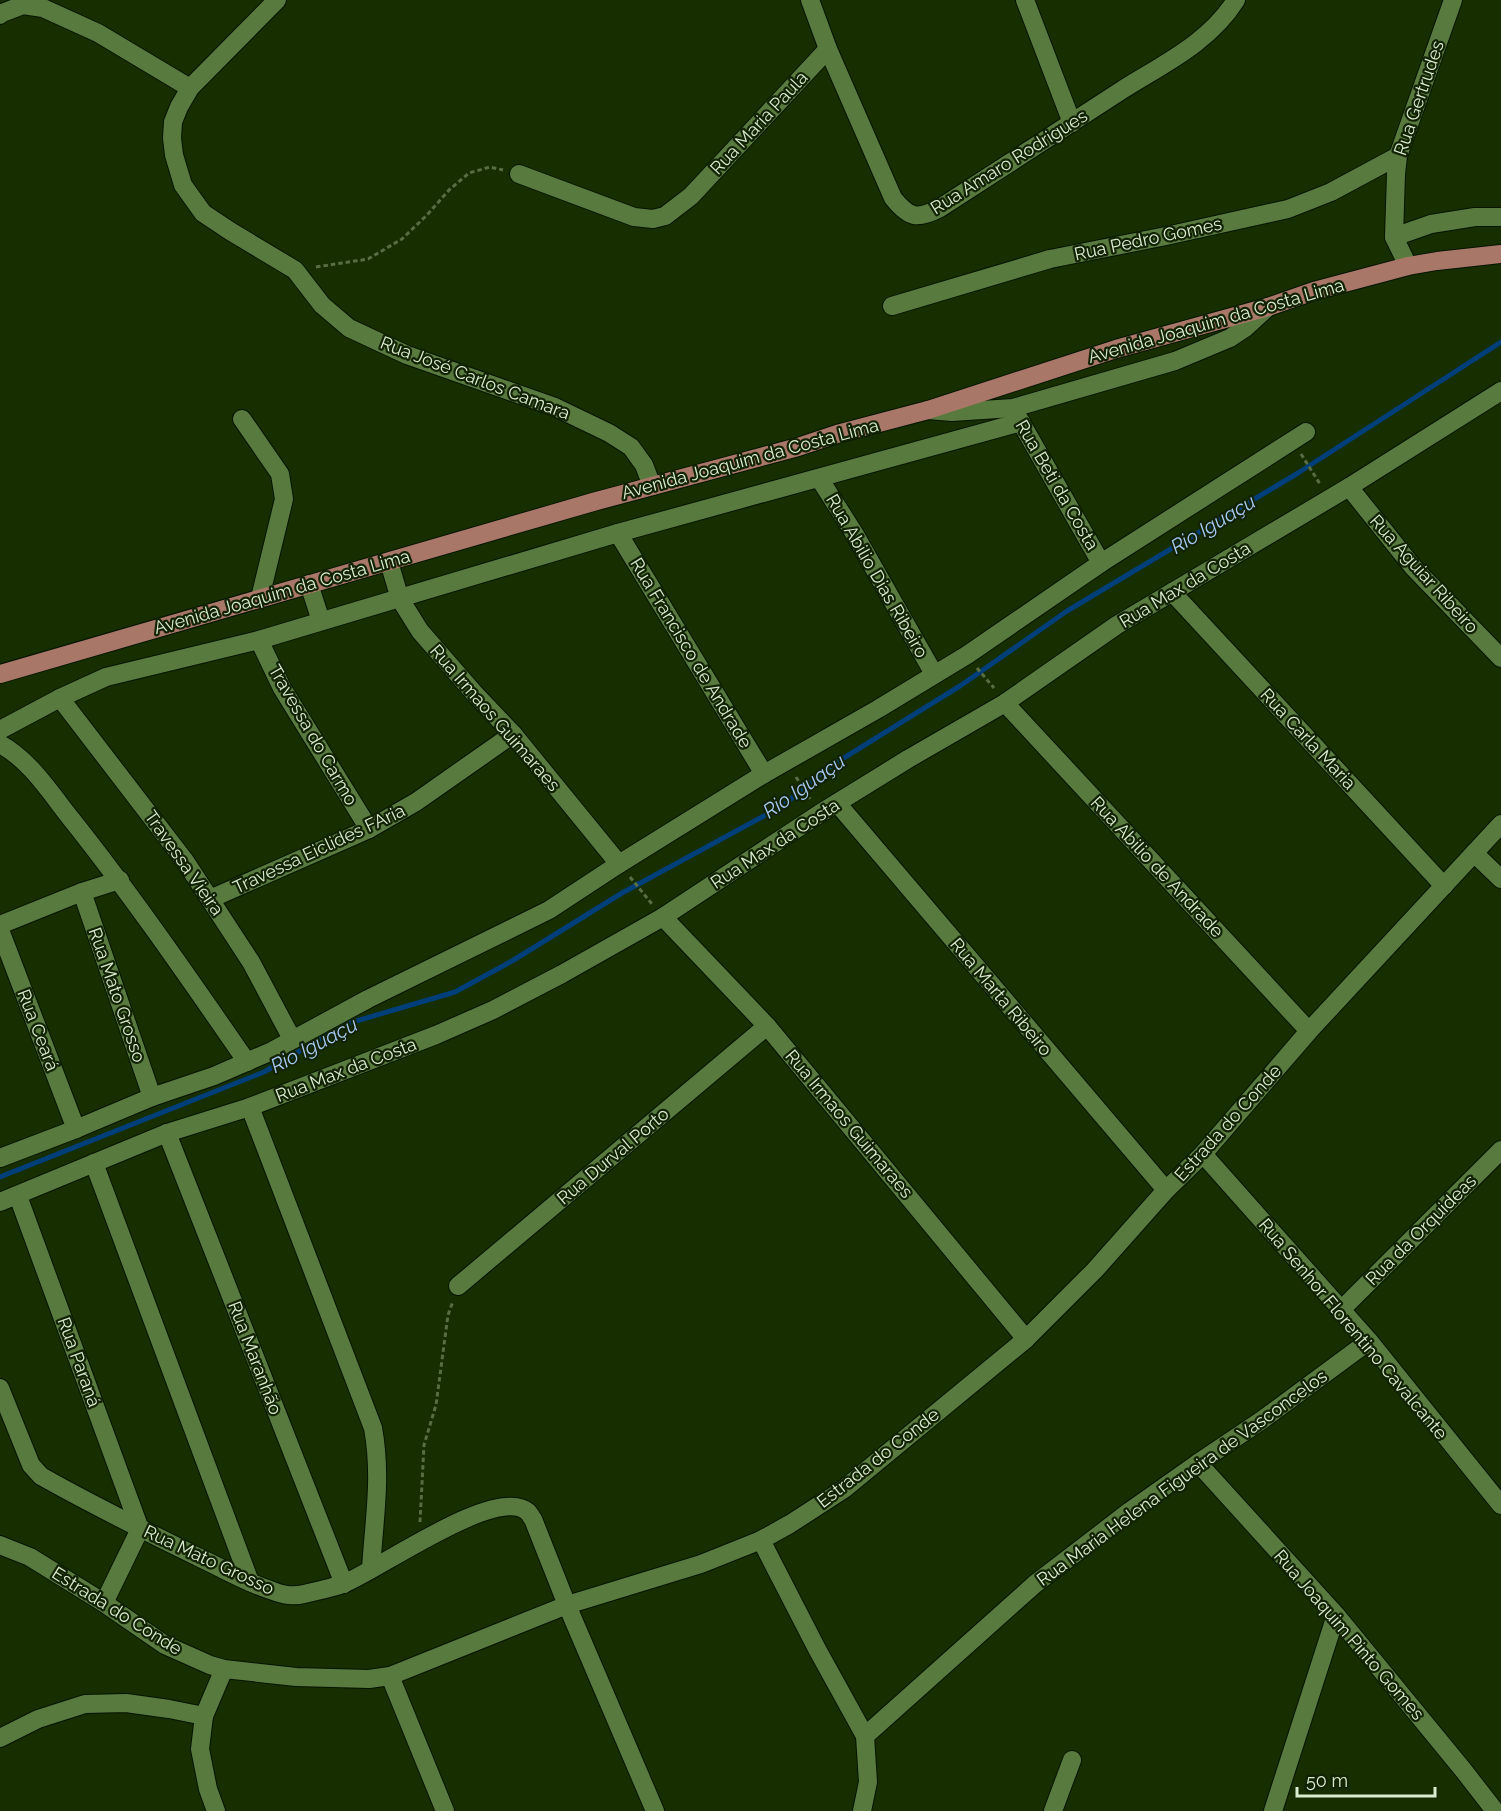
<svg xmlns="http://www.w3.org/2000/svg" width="1501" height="1811" viewBox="0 0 1501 1811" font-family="Raleway,sans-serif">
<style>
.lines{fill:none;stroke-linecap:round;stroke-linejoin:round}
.stream{stroke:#003f79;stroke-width:5}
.minor-casing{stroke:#061400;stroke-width:20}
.major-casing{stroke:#061400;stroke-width:20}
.path{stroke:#586d44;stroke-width:3;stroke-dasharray:4.5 3;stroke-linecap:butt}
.minor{stroke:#597a3e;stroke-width:18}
.major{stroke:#a97767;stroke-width:18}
.labels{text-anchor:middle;stroke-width:4.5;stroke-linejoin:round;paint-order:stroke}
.street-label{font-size:18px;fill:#d9eccd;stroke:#122204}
.water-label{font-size:20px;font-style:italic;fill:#a7caf2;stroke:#122204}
</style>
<rect width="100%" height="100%" fill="#172e00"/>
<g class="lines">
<path class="stream" d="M0 1177 264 1072 346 1024 455 992 512 961 622 893 784 805 826 769 960 686 1067 611 1298 473 1501 342"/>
<defs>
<g id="minor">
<path d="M277 0 190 88 179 107 173 122 172 138 174 155 183 185 203 213 230 231 295 270 322 305 349 328 407 355 555 407 609 433 631 447 644 465 652 486"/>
<path d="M810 0 828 49 893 198C909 218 917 220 940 208 1001 169 1061 129 1122 90 1163 64 1209 43 1236 0"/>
<path d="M1025 0 1072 123"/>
<path d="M0 15 2 13 23 5 43 8 98 33 190 88"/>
<path d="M519 174 634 217 653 219 665 216 691 196 828 49"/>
<path d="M1394 237 1431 224 1475 217H1501"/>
<path d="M1408 266 1394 237 1396 174 1398 156 1453 0"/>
<path d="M892 306 1050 259 1166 236 1288 209 1331 192 1398 156"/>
<path d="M928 410 952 412 1013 408 1175 361 1230 338 1245 328 1268 307"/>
<path d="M1015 412 1101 563"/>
<path d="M242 419 280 474 284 499 260 598"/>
<path d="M819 478 854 533 934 674"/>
<path d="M1349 487 1413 567 1501 658"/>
<path d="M618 533 764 774"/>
<path d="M389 562 400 599 420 631 474 693 513 734 619 864"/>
<path d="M309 584 321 621"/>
<path d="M1172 592 1444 886"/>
<path d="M259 640 282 688 369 829"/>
<path d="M60 698 185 861 251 962 292 1039"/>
<path d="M1005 703 1309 1031"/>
<path d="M0 730 60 698 106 677 259 640 618 533 1021 422"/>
<path d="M0 744C30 760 51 794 72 820 134 898 190 980 247 1062"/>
<path d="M837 803 1166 1190"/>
<path d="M1474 853 1501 879"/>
<path d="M82 892 152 1097"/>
<path d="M210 899 369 829 416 802 513 734"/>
<path d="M663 917 767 1026 1026 1339"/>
<path d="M0 925 82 892 120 880"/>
<path d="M0 930 76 1129"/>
<path d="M250 1107 373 1428C382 1477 374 1520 371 1569"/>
<path d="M167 1133 344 1584"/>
<path d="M1203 1154 1369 1341 1501 1505"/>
<path d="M0 1158 76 1129 152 1097 214 1076 272 1051 368 999 549 910 619 864 764 774 878 709 967 655 1101 563 1306 432"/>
<path d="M94 1163 250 1582"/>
<path d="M18 1196 140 1529 104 1603"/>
<path d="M0 1202 167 1133 250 1107 436 1035 493 1010 562 974 663 917 819 814 908 759 1005 703 1117 625 1349 487 1501 391"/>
<path d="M458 1286 767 1026"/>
<path d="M1341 1310 1501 1150"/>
<path d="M0 1388 31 1465 41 1476C92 1505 145 1531 198 1557 222 1568 247 1583 273 1591 283 1595 293 1597 304 1594 317 1591 331 1588 343 1584 377 1571 497 1484 528 1512 530 1514 531 1517 533 1519L567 1605 655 1811"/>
<path d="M1198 1463 1336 1615 1464 1771 1495 1811"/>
<path d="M761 1540 817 1649 865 1736"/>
<path d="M0 1545 30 1557 104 1603 165 1645 210 1665 224 1669 296 1677 369 1679 390 1676 567 1605 701 1564 761 1540 790 1524 844 1489 1026 1339 1095 1270 1166 1190 1203 1154 1309 1031 1501 824"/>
<path d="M390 1676 445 1811"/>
<path d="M204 1716 200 1749 208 1789 216 1811"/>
<path d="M0 1738 38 1719 85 1704 126 1703 169 1709 204 1716 224 1669"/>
<path d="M862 1811 868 1782 865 1736 1035 1584 1130 1511 1198 1463 1262 1420 1369 1341"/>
<path d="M1053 1811 1072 1760"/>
<path d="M1273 1811 1336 1615"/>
</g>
<path id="major" d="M0 674 593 502 798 447 837 434 928 410 1116 349 1268 307 1314 291 1408 266 1437 261 1501 254"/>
</defs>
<use href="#minor" class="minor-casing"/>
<use href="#major" class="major-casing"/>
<g class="path">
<path d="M316 267 368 259 402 239 427 215 449 190 469 173 490 167 503 170"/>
<path d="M1301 454 1320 484"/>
<path d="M977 668 994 688"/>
<path d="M796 777 810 799"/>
<path d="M630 877 652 904"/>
<path d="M420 1522 424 1445 436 1405 448 1315 453 1301"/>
</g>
<use href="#minor" class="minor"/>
<use href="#major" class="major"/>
</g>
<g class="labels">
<g class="street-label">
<text transform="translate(1419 98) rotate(-71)" y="6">Rua Gertrudes</text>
<text transform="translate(759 123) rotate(-47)" y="6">Rua Maria Paula</text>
<text transform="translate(1009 162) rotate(-32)" y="6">Rua Amaro Rodrigues</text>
<text transform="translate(1148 239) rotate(-12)" y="6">Rua Pedro Gomes</text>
<text transform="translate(1216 321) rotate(-16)" y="6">Avenida Joaquim da Costa Lima</text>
<text transform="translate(475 378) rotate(21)" y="6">Rua José Carlos Camara</text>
<text transform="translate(750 459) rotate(-15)" y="6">Avenida Joaquim da Costa Lima</text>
<text transform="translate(1057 485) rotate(60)" y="6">Rua Beti da Costa</text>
<text transform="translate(1424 574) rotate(48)" y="6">Rua Aguiar Ribeiro</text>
<text transform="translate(877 576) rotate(60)" y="6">Rua Abilio Dias Ribeiro</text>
<text transform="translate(1185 585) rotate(-31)" y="6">Rua Max da Costa</text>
<text transform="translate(282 592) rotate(-16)" y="6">Avenida Joaquim da Costa Lima</text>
<text transform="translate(691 653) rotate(59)" y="6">Rua Francisco de Andrade</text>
<text transform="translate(495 718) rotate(49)" y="6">Rua Irmaos Guimaraes</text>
<text transform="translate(313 735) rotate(60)" y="6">Travessa do Carmo</text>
<text transform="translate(1308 739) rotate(47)" y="6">Rua Carla Maria</text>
<text transform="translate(775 844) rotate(-33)" y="6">Rua Max da Costa</text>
<text transform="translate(319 849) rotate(-25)" y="6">Travessa Eiclides FAria</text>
<text transform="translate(184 863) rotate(55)" y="6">Travessa Vieira</text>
<text transform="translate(1157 867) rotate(47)" y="6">Rua Abilio de Andrade</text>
<text transform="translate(117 995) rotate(71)" y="6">Rua Mato Grosso</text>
<text transform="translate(1001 997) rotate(50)" y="6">Rua Marta Ribeiro</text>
<text transform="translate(38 1030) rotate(69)" y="6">Rua Ceará</text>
<text transform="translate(346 1070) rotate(-21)" y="6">Rua Max da Costa</text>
<text transform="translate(1228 1123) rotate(-48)" y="6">Estrada do Conde</text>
<text transform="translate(849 1124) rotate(50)" y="6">Rua Irmaos Guimaraes</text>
<text transform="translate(613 1156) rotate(-40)" y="6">Rua Durval Porto</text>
<text transform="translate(1421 1230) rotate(-45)" y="6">Rua da Orquideas</text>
<text transform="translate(1353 1329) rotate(50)" y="6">Rua Senhor Florentino Cavalcante</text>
<text transform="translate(255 1358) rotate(69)" y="6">Rua Maranhão</text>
<text transform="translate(79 1362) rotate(70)" y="6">Rua Paraná</text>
<text transform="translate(878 1458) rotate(-38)" y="6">Estrada do Conde</text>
<text transform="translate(1182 1478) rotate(-36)" y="6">Rua Maria Helena Figueira de Vasconcelos</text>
<text transform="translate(209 1560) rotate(25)" y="6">Rua Mato Grosso</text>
<text transform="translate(117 1611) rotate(32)" y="6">Estrada do Conde</text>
<text transform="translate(1349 1635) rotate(49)" y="6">Rua Joaquim Pinto Gomes</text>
</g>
<g class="water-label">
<text transform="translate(1213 524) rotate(-31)" y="7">Rio Iguaçu</text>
<text transform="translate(804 786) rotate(-35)" y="7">Rio Iguaçu</text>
<text transform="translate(314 1045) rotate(-28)" y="7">Rio Iguaçu</text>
</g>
</g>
<path d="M1297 1787v9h138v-9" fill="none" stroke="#d9eccd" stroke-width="3"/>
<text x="1306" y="1787" font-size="18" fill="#d9eccd" stroke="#122204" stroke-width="4.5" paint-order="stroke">50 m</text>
</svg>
